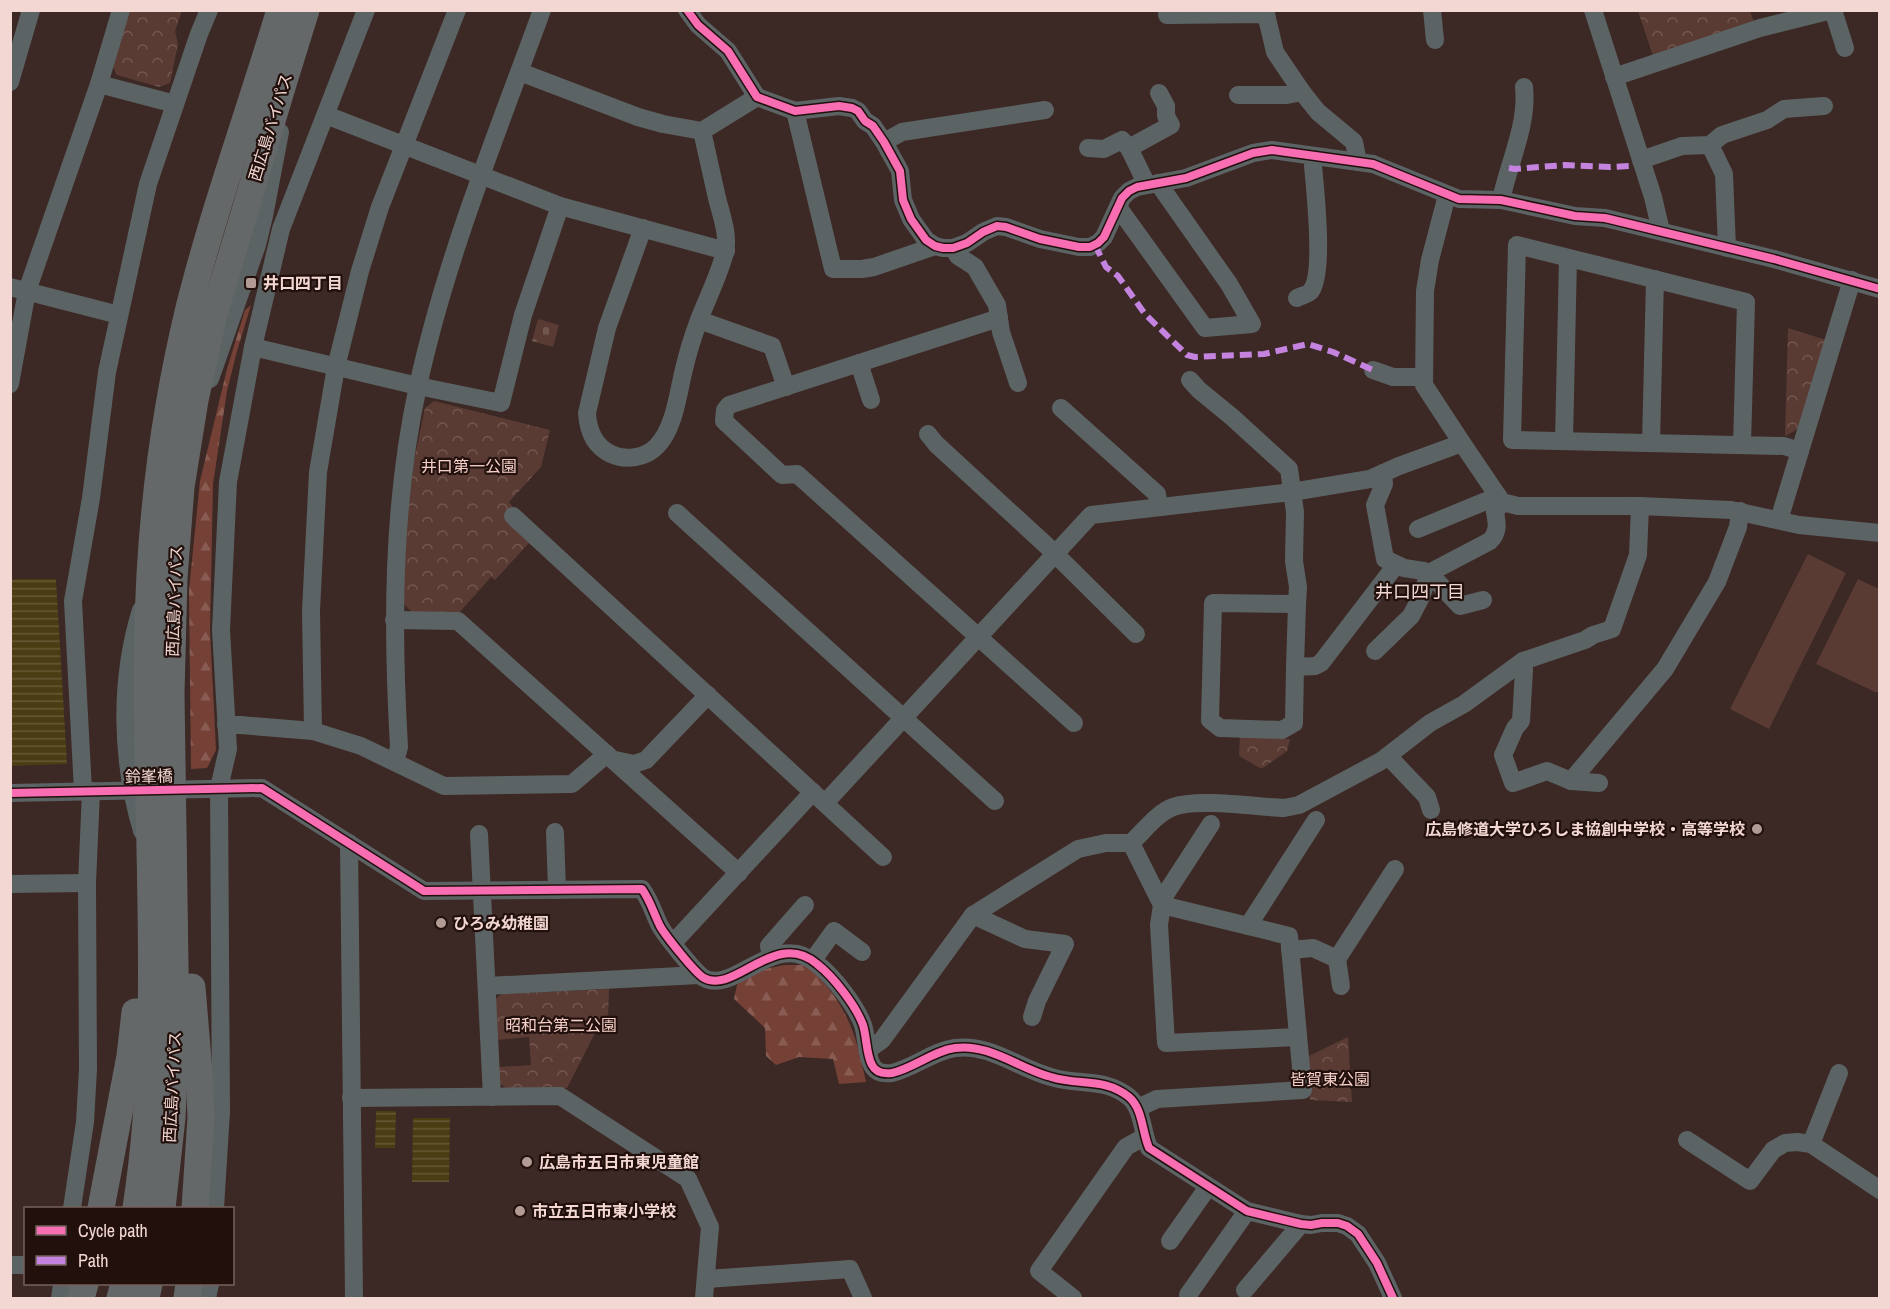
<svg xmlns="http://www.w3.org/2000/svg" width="1890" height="1309" viewBox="0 0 1890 1309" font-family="'Archivo Narrow','Noto Sans JP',sans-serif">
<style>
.grass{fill:#5a3b34}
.forest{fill:url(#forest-firs)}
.cemetery{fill:url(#cemetery-stones)}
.park{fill:url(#park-crowns)}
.water{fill:url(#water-rules)}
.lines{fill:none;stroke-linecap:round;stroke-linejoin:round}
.minor{stroke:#5c6364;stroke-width:18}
.highway{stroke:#656868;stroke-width:27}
.quiet{stroke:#c483df;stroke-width:6;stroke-dasharray:12 6;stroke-linecap:butt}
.cycleway-casing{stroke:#22100d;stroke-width:11}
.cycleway{stroke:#f96db3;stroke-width:8}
.poi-dot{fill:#b29a95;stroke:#22100d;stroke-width:2}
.labels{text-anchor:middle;stroke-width:4.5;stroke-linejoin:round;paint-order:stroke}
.street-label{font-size:16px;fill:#f2d7d2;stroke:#22100d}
.poi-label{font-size:16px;font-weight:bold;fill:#f2d7d2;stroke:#22100d;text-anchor:start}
.park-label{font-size:16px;fill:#f6d0c8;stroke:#22100d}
.neighbourhood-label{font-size:18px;fill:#f2d7d2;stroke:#22100d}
</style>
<defs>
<pattern id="forest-firs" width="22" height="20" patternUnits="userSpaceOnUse" patternTransform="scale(1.5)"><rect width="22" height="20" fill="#754137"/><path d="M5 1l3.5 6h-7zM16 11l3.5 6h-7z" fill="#895c53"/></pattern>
<pattern id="cemetery-stones" width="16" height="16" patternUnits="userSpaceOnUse" patternTransform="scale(1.5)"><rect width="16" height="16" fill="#5a3b34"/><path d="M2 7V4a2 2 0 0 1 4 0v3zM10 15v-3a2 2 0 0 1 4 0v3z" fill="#725750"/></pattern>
<pattern id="park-crowns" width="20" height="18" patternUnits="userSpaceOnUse" patternTransform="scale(1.5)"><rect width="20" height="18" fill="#5a3b34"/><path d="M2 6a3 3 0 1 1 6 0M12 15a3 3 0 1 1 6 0" fill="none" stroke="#725750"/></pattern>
<pattern id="water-rules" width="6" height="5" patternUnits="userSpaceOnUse" patternTransform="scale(1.5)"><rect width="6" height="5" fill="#4b3d13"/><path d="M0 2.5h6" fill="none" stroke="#655834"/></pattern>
</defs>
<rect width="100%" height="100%" fill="#3c2824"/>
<g class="grass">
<path d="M1808 554 1846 573 1769 729 1730 709Z"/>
<path d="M1858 579 1879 589V692H1875L1816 664Z"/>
</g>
<g class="forest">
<path d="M251 305 237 351 227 391 213 484 210 631 216 750 207 768 191 769 189 590 200 481 227 369 245 310Z"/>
<path d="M785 965H807C847 1004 855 1030 866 1082L839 1084 833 1059 799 1057 776 1065 766 1056 765 1028 734 999 738 981 760 970Z"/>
</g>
<path class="cemetery" d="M538 319 559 325 553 347 532 341Z"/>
<g class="park">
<path d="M130 11H182L175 31 178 44 170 83 159 87 117 75 113 67Z"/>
<path d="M1638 11H1750L1755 25 1654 59Z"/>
<path d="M1788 328 1826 340 1800 428 1785 436Z"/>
<path d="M434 401 550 430 541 467 509 502 513 507 504 518 529 543 495 580 491 577 459 613 412 612 403 603 407 519 414 460 425 408Z"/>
<path d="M1240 736 1290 739 1287 751 1263 768H1260L1239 756Z"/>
<path d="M609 989 608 1022 600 1023 567 1088 507 1089 499 1083 498 1067 531 1065 529 1037 496 1040 494 1001 501 994Z"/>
<path d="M1348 1037 1352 1102 1310 1100 1307 1057Z"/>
</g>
<g class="water">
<path d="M15 579H56L67 764 11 766 10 581Z"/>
<path d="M376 1111H396L395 1148H375Z"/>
<path d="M413 1118H450L449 1182H412Z"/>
</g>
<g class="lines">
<g class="minor">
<path d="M687 10 698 25 728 51 757 97 795 111 839 106 852 108 858 111 865 121 873 126 884 142 900 171 903 200 911 219 926 240 935 246 943 248H953L967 243 983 232 997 226 1006 227 1040 239 1079 247H1090L1098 243 1104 237 1122 198 1129 191 1137 187 1186 178 1253 153 1272 150 1373 164 1459 199 1501 200 1575 216 1605 218 1774 259 1880 289"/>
<path d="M1432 10 1435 40"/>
<path d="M1593 10 1653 197 1661 231"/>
<path d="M1833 10 1845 48"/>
<path d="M1167 15 1266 14 1275 52 1302 92 1287 95H1238"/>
<path d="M520 72 638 117 663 124 702 131 757 97"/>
<path d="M1614 77 1760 28 1832 10"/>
<path d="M10 82 31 10"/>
<path d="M99 84 175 104"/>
<path d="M1302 92 1318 112 1354 142 1358 162"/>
<path d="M795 111 833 269H862L874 267 935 246"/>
<path d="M326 115 560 206 726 251"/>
<path d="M884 142 902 132 1045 110"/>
<path d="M1710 145 1724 174 1727 248"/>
<path d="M1088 148 1104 149 1122 140 1129 148"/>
<path d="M1641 160 1682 146 1710 145 1722 135 1767 120 1784 109 1824 106"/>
<path d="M1147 185 1129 148 1171 125 1166 116V106L1159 93"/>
<path d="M1447 195 1430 260 1425 291 1424 385 1462 443 1502 502 1518 506H1640L1731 510 1799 525 1880 533"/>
<path d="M1501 200C1509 162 1528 125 1524 87"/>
<path d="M1118 207 1205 328 1252 324 1229 284 1158 183"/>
<path d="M643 228 607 328 587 413C588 430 594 446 611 454 625 461 646 458 657 446 675 427 678 393 684 369 688 352 693 336 699 320 707 299 720 273 725 252 729 235 721 214 717 198 712 175 707 153 702 131"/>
<path d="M953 248 958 256 975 267 997 305 1001 332 1018 383"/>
<path d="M10 287 119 315"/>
<path d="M1297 298C1300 296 1307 295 1310 292 1325 277 1315 188 1313 166L1315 156"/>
<path d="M999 318 729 405 725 410 724 421 782 475 797 474 1074 723"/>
<path d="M699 320 772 346 786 387"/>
<path d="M253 347 418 386 501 403 523 315 560 206"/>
<path d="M859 363 871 400"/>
<path d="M1373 370 1393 377H1424"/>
<path d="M210 379 257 245 264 216 280 132"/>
<path d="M1190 380 1199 390 1232 417 1289 469 1295 512 1294 561 1298 587 1297 604"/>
<path d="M10 384 27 291 99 84 121 10"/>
<path d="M1061 408 1157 494 1159 507"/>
<path d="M928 434 936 444 1047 546 1136 634"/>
<path d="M1564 441 1568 258"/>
<path d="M1651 443 1655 279"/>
<path d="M1742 445 1746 302 1517 245 1512 440 1784 446 1800 451"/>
<path d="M1383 473 1384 484 1375 505 1385 559 1404 568 1424 571 1429 573 1460 606 1483 600"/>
<path d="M677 513 995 801"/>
<path d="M513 516 883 857"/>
<path d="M1779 520 1852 280"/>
<path d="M1418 529 1498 496"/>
<path d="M141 610C119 681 121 760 142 831"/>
<path d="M394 620 458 621 739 873"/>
<path d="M1375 651 1411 616 1421 597 1429 573 1490 541C1499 532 1497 523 1495 512L1502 502"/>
<path d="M1523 661 1524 670 1521 721 1515 728 1503 755 1513 783 1547 771 1571 781 1599 783"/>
<path d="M1295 667 1297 604 1213 603 1210 720 1220 728 1282 730 1294 723 1295 667 1315 666 1321 663 1396 565"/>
<path d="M226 725H240L313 731 361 746 444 786 572 784 607 754"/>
<path d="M313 731 311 611 318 472 336 367 360 271 380 207 457 10"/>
<path d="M1388 756 1427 797 1431 810"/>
<path d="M615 760 634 764 646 760 708 695"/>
<path d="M395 762 399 747C392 626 392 505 418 386 446 257 497 134 542 10"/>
<path d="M1571 781 1665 669 1717 582 1738 527 1740 511"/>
<path d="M83 791 73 601 91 498 107 372 148 184 199 34 209 10"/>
<path d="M10 793 262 788 424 891 642 889C651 902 653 912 660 926 665 935 695 973 704 978 735 995 775 928 817 964 834 977 856 1006 863 1025 867 1038 866 1054 872 1065 876 1073 884 1074 892 1073 914 1068 933 1051 955 1048 989 1043 1020 1069 1051 1077 1079 1086 1104 1077 1129 1097 1143 1109 1142 1132 1149 1148L1247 1211 1301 1224 1311 1225 1322 1223H1338L1347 1226 1358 1234 1377 1263 1393 1298"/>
<path d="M825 803 1091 515 1292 492 1370 479 1399 466 1462 443"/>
<path d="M555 832 557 890"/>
<path d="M479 834 492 1097"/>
<path d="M349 843 354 1298"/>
<path d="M1131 843C1144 831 1157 813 1173 807 1198 798 1256 807 1284 808L1299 805 1381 761 1430 723 1464 704 1523 661 1585 640 1593 635 1612 629 1638 555 1640 506"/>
<path d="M10 884 87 883"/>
<path d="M1161 901 1211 824"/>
<path d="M973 915 1025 939 1065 944 1037 1001 1032 1017"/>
<path d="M1248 926 1316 820"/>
<path d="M673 943 813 792"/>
<path d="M1290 950 1313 948 1337 959 1395 869"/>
<path d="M771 957 769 946 805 905"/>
<path d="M1337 959 1341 986"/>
<path d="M813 960 834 931 862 952"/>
<path d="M487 986 699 975"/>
<path d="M868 1050 882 1040 973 915 1078 849 1106 843H1131L1162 905 1159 925 1166 1043 1298 1037"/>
<path d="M351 1098 560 1096 688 1179 710 1227 704 1298"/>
<path d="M1138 1108 1157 1099 1303 1090 1289 936 1162 905"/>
<path d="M1687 1140 1750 1181 1773 1150 1785 1143 1797 1142 1811 1144 1880 1190"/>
<path d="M1811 1144 1839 1073"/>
<path d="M72 1208 85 1122 88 1069 87 883 91 791"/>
<path d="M215 1208 221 1112 219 788 228 749 221 630 228 482 253 347 281 229 366 10"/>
<path d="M1170 1241 1208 1187"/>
<path d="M10 1265H26"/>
<path d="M707 1279 850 1269 863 1298"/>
<path d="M1245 1290 1301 1224"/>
<path d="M1188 1295 1247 1211"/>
<path d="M60 1298 62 1284"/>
<path d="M207 1298 210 1284"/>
<path d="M1073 1298 1039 1271 1126 1147 1144 1137"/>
</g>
<g class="highway">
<path d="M192 987 199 1072 201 1117 195 1208"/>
<path d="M101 1208 130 1056 135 1012"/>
<path d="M136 1208C168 998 139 785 150 574 155 485 168 395 189 308 214 208 250 110 280 10"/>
<path d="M162 1208 172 1118 176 1032 171 693 174 578 181 487 195 400 214 314 283 84 306 10"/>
<path d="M81 1298 85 1284"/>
<path d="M120 1298 124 1284"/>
<path d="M146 1298 149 1284"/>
<path d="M187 1298 189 1284"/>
</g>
<g class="quiet">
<path d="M1509 168 1515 169 1565 165 1610 167 1629 166"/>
<path d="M1095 245 1106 267 1118 276 1145 314 1187 355 1195 357 1264 354 1308 344 1333 352 1373 370"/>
</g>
<defs>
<g id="cycleway">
<path d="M687 10 698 25 728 51 757 97 795 111 839 106 852 108 858 111 865 121 873 126 884 142 900 171 903 200 911 219 926 240 935 246 943 248H953L967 243 983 232 997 226 1006 227 1040 239 1079 247H1090L1098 243 1104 237 1122 198 1129 191 1137 187 1186 178 1253 153 1272 150 1373 164 1459 199 1501 200 1575 216 1605 218 1774 259 1880 289"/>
<path d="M10 793 262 788 424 891 642 889C651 902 653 912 660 926 665 935 695 973 704 978 735 995 775 928 817 964 834 977 856 1006 863 1025 867 1038 866 1054 872 1065 876 1073 884 1074 892 1073 914 1068 933 1051 955 1048 989 1043 1020 1069 1051 1077 1079 1086 1104 1077 1129 1097 1143 1109 1142 1132 1149 1148L1247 1211 1301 1224 1311 1225 1322 1223H1338L1347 1226 1358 1234 1377 1263 1393 1298"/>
</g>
</defs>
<use href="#cycleway" class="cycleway-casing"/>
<use href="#cycleway" class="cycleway"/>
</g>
<g class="poi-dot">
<rect x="245" y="277" width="12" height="12" rx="3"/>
<circle cx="1757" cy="829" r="6"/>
<circle cx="441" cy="923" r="6"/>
<circle cx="527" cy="1162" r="6"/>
<circle cx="520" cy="1211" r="6"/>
</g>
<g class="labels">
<g class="street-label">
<text transform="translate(270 127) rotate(-73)" y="6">西広島バイパス</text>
<text transform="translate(174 601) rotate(-88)" y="6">西広島バイパス</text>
<text transform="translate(149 776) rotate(-1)" y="6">鈴峯橋</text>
<text transform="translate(172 1087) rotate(-87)" y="6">西広島バイパス</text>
</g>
<g class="poi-label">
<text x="263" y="289">井口四丁目</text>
<text x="1745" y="835" text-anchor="end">広島修道大学ひろしま協創中学校・高等学校</text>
<text x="453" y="929">ひろみ幼稚園</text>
<text x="539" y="1168">広島市五日市東児童館</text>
<text x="532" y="1217">市立五日市東小学校</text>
</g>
<g class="park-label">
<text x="469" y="472">井口第一公園</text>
<text x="561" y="1031">昭和台第二公園</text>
<text x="1330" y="1085">皆賀東公園</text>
</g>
<g class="neighbourhood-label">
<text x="1420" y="598">井口四丁目</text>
</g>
</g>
<rect width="1890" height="1309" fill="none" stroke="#f2d7d2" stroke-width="24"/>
<rect x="24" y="1207" width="210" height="78" fill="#22100d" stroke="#75605c" stroke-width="1.5"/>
<rect x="36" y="1226" width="30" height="9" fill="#f96db3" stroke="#75605c" stroke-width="1.5"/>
<text x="78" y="1237" font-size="18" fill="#f2d7d2">Cycle path</text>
<rect x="36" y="1256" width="30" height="9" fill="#c483df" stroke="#75605c" stroke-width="1.5"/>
<text x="78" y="1267" font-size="18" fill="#f2d7d2">Path</text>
</svg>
